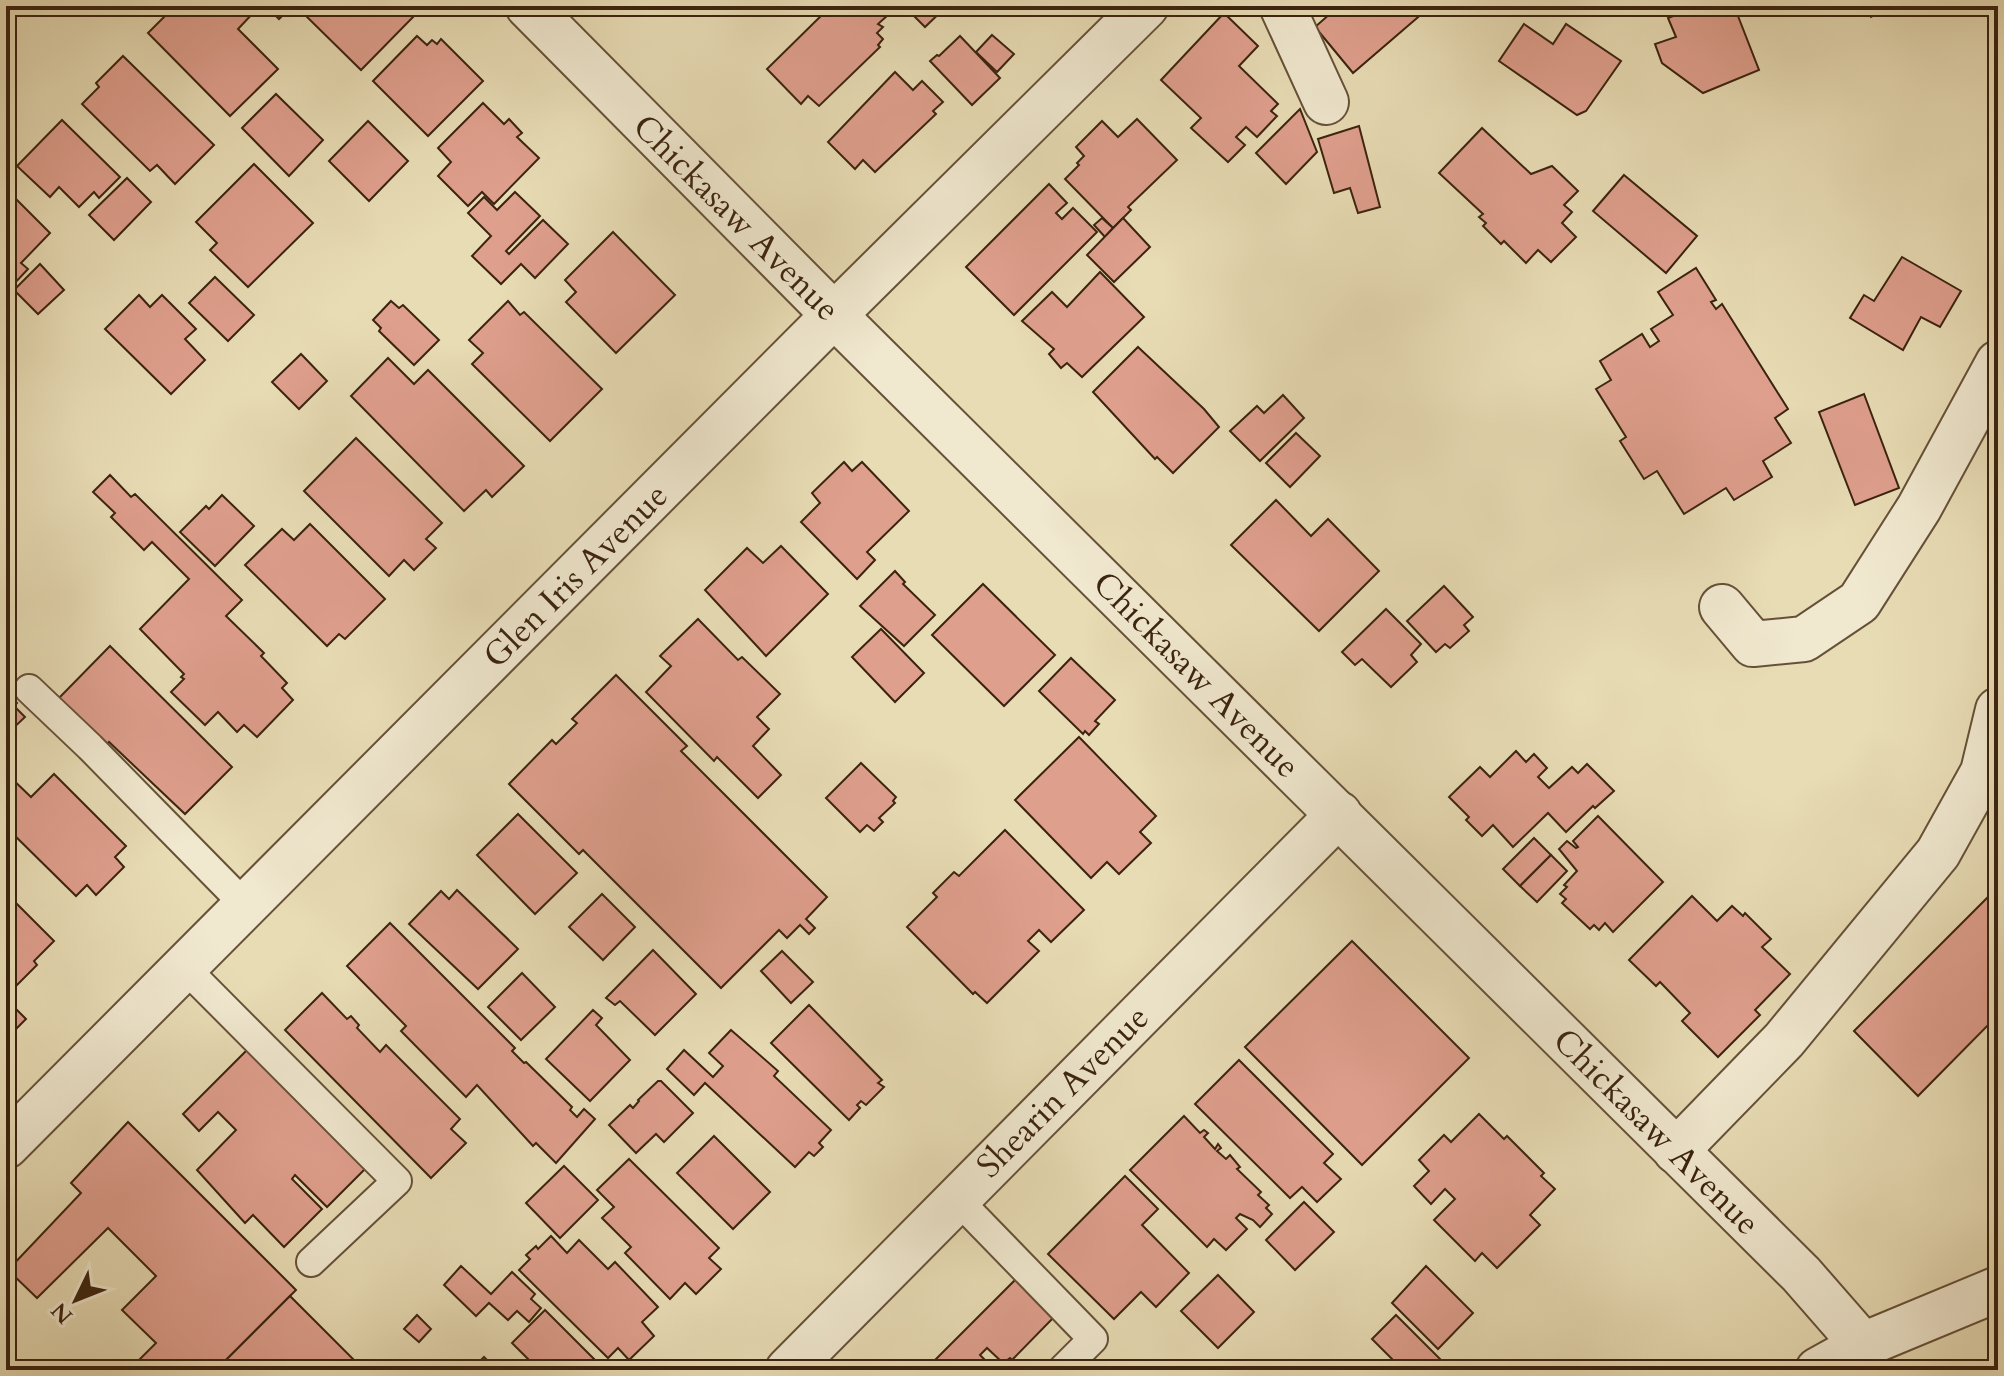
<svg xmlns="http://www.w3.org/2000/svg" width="2004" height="1376" viewBox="0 0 2004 1376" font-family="Cardo,serif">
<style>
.building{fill:#df9f8d;stroke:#3b230f;stroke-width:2}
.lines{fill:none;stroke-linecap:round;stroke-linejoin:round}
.lane-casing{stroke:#665138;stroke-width:32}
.street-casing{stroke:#665138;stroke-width:48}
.lane{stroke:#f0e8cf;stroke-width:28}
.street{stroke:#f0e8cf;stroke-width:44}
.labels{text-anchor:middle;stroke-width:6;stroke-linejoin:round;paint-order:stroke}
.street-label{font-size:34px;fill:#3b230f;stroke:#f0e8cf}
</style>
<rect width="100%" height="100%" fill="#e8dcb5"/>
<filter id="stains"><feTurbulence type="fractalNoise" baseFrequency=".0025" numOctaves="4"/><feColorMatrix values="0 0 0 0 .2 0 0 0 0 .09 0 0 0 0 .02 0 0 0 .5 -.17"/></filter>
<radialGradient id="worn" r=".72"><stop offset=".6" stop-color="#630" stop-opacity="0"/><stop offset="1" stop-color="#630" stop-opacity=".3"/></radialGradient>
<g class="building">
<path d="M175 6H250L255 11 238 29 278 69 230 116 148 33Z"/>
<path d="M266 6H292L279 19Z"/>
<path d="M313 6H410L417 13 361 70 305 15Z"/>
<path d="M831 6H883L889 14 878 24 883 27 877 33 883 39 878 45 880 47 819 106 808 96 801 104 767 69Z"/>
<path d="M904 6H947L925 27Z"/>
<path d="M1325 6H1431L1353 73 1315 27 1331 13Z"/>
<path d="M1584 6H1610L1586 14Z"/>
<path d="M1672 6H1723L1726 14 1736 11 1759 70 1703 93 1662 63 1655 44 1676 37 1668 18 1676 15Z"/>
<path d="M1865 6H1891L1871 17Z"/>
<path d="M1224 13 1258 46 1239 66 1278 104 1271 111 1277 116 1257 137 1246 127 1236 137 1245 145 1228 162 1191 128 1201 118 1161 80Z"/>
<path d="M1524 24 1553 44 1566 24 1621 61 1586 111 1577 115 1499 61Z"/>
<path d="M992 35 1014 54 997 72 976 52Z"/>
<path d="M417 36 427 45 432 40 437 44 441 39 483 81 428 136 373 81Z"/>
<path d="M960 36 1000 78 972 105 930 61 937 55 939 56Z"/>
<path d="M123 56 214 145 175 184 157 165 150 171 82 104 99 87 96 83Z"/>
<path d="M895 72 913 90 922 81 943 102 933 111 936 114 875 172 863 160 855 169 828 142Z"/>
<path d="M276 94 323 140 289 176 242 128Z"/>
<path d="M483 103 504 124 509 119 522 133 517 137 539 158 494 204 482 192 468 206 438 176 451 162 438 148Z"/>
<path d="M1300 109 1317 152 1286 184 1256 153Z"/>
<path d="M1137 119 1177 160 1128 207 1131 210 1113 228 1065 179 1079 165 1077 163 1084 156 1076 147 1102 121 1118 137Z"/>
<path d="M62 120 120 177 99 198 94 192 79 207 59 187 50 197 17 166Z"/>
<path d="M368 121 408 161 369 201 329 161Z"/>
<path d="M1359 126 1380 207 1358 213 1350 188 1334 193 1318 139Z"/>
<path d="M1482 128 1531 174 1552 166 1578 191 1564 205 1572 212 1562 223 1576 237 1551 262 1538 250 1526 263 1504 241 1501 244 1483 226 1486 223 1479 217 1483 214 1439 173Z"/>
<path d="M254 164 313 223 248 287 210 250 217 243 196 222Z"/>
<path d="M1624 175 1697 236 1666 273 1593 211Z"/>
<path d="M127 178 151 202 114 240 89 215Z"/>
<path d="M1049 184 1067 203 1056 213 1062 219 1073 208 1097 232 1014 315 966 267Z"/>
<path d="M515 192 540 216 506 251 509 254 543 220 568 244 535 278 521 264 501 284 472 256 491 236 468 213 484 197 497 210Z"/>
<path d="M16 199 50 233 21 263 28 269 14 284 6 282V205L8 207Z"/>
<path d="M1102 218 1113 228 1105 237 1094 225Z"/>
<path d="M1123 218 1150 247 1114 282 1087 255Z"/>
<path d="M613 232 675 295 616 353 566 302 576 292 565 280Z"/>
<path d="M1902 257 1961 291 1940 327 1921 317 1903 350 1850 318 1864 295 1874 301Z"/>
<path d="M40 264 64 290 38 314 14 290Z"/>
<path d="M1696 268 1716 300 1711 302 1716 309 1722 304 1788 409 1775 418 1791 443 1763 461 1772 477 1734 500 1726 488 1684 514 1657 471 1644 479 1620 441 1626 437 1596 389 1611 380 1600 361 1642 334 1650 347 1659 341 1651 329 1673 315 1658 292Z"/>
<path d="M1100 272 1144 317 1082 377 1067 363 1061 368 1049 354 1054 349 1022 321 1052 292 1067 307Z"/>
<path d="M215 277 254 315 228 341 189 303Z"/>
<path d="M139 295 150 307 162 295 196 329 185 339 205 360 171 394 105 329Z"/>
<path d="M391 301 399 308 403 305 439 340 414 365 379 331 381 328 373 320Z"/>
<path d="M508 301 520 315 524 312 602 389 550 441 472 364 483 353 469 340Z"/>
<path d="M1138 347 1204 409 1219 427 1173 473 1157 457 1155 459 1093 392Z"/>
<path d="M301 354 327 381 299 409 272 382Z"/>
<path d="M388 358 414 384 428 370 524 466 492 497 486 490 464 511 351 396Z"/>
<path d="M1864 394 1899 488 1855 505 1819 412Z"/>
<path d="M1283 395 1304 418 1260 461 1230 431 1257 406 1264 413Z"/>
<path d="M1296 433 1320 456 1290 487 1266 463Z"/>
<path d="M356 438 442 523 426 539 436 548 414 570 404 560 389 576 304 491Z"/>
<path d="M844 462 852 471 862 462 909 511 867 552 875 560 857 579 801 522 820 503 812 493Z"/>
<path d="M110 475 131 497 135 494 242 600 226 616 264 653 261 656 287 683 282 688 293 700 257 737 244 725 237 732 218 712 205 725 171 692 184 679 181 677 184 674 140 629 189 579 152 542 144 550 111 517 115 513 93 492Z"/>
<path d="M222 495 254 526 215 566 180 532 206 506 209 509Z"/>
<path d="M1276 500 1311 536 1328 519 1379 571 1319 631 1231 545Z"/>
<path d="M310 524 385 599 345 639 339 634 327 646 245 565 282 529 294 540Z"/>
<path d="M781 546 828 594 766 656 705 590 747 548 763 563Z"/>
<path d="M895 571 905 582 903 584 935 615 904 646 860 606Z"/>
<path d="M983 584 1055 655 1004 706 932 635Z"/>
<path d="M1444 586 1473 617 1464 625 1469 631 1450 648 1445 644 1436 652 1407 621Z"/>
<path d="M1386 609 1421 644 1411 655 1417 662 1391 687 1362 659 1355 665 1342 652Z"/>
<path d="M698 619 738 660 742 657 780 694 757 717 769 729 753 746 781 775 758 798 717 757 714 761 646 692 671 666 660 656Z"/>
<path d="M881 629 924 673 895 702 852 657Z"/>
<path d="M110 646 232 767 185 814 109 742 105 746 58 699Z"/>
<path d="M1071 658 1115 700 1095 721 1099 724 1089 735 1085 731 1083 734 1039 691Z"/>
<path d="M616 675 687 746 681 751 827 897 806 919 815 928 809 934 800 925 787 938 779 930 721 988 583 850 579 854 509 784 552 740 556 744 577 723 572 719Z"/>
<path d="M6 692 17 703 14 706 25 717 6 735Z"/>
<path d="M1079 737 1156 816 1140 832 1151 843 1119 874 1107 862 1091 878 1015 800Z"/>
<path d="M1516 751 1526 762 1534 754 1547 768 1538 777 1549 788 1572 767 1578 773 1587 764 1614 791 1595 808 1593 806 1566 832 1548 813 1513 847 1493 825 1482 836 1466 820 1469 817 1449 797 1480 767 1490 777Z"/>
<path d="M861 763 896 797 893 801 895 803 879 818 883 822 874 831 867 825 860 832 826 798Z"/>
<path d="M6 773 31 797 54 774 126 846 115 857 124 867 96 895 87 885 76 896 6 827Z"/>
<path d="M518 814 577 873 535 914 477 855Z"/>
<path d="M1598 816 1663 882 1613 932 1605 923 1599 930 1594 925 1590 929 1562 903 1566 899 1560 894 1567 887 1564 885 1577 871 1559 849 1567 841 1576 848 1578 847 1573 841Z"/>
<path d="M1005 830 1084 910 1051 942 1039 930 1028 941 1039 951 987 1003 975 992 973 994 907 927 937 897 933 893 954 872 959 876Z"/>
<path d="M1534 838 1551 855 1520 886 1503 869Z"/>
<path d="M1551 855 1567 871 1537 902 1520 886Z"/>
<path d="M1998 887V1015L1918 1096 1854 1031Z"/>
<path d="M457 890 518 949 478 989 409 924 441 891 449 899Z"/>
<path d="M6 893 54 941 34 961 37 965 11 991 6 985Z"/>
<path d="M602 894 635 927 603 960 569 927Z"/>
<path d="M1692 896 1717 921 1732 906 1743 916 1745 913 1771 939 1762 947 1790 974 1755 1010 1760 1015 1718 1057 1682 1021 1690 1013 1660 982 1656 986 1629 960Z"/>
<path d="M390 923 515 1048 512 1051 524 1063 526 1062 572 1107 570 1110 577 1117 584 1109 595 1119 556 1163 536 1143 533 1146 477 1085 466 1097 401 1031 406 1026 347 966Z"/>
<path d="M1352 941 1469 1058 1362 1165 1245 1047Z"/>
<path d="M653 950 696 994 655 1035 620 1001 615 1005 606 998Z"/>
<path d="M782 951 813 982 791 1003 761 971Z"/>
<path d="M522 973 555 1007 521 1040 488 1007Z"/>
<path d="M322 993 347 1019 351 1016 359 1025 357 1028 380 1052 386 1045 460 1119 451 1129 466 1143 431 1178 285 1030Z"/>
<path d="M6 999 26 1019 6 1039Z"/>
<path d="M809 1005 882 1080 878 1083 884 1087 866 1105 861 1101 857 1105 860 1108 849 1120 771 1043Z"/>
<path d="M593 1010 602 1018 596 1025 630 1060 590 1101 546 1059Z"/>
<path d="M731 1030 778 1071 774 1076 831 1130 819 1143 823 1147 814 1156 809 1152 795 1167 705 1083 694 1095 667 1069 684 1050 713 1077 723 1066 709 1053Z"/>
<path d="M250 1047 368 1166 327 1207 295 1175 292 1179 322 1209 284 1247 253 1215 245 1223 197 1170 236 1130 218 1112 199 1131 183 1114Z"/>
<path d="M1239 1060 1333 1154 1324 1163 1341 1179 1317 1202 1302 1187 1290 1198 1195 1104Z"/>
<path d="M658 1081H661L693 1113 664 1142 656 1134 636 1153 609 1125 630 1105 633 1108 639 1101 638 1100Z"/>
<path d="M1479 1114 1504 1139 1507 1136 1544 1173 1541 1176 1555 1189 1530 1215 1540 1225 1497 1268 1482 1253 1475 1261 1434 1220 1455 1199 1445 1189 1431 1204 1414 1186 1429 1171 1419 1160 1444 1135 1451 1142Z"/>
<path d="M1184 1116 1200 1133 1204 1130 1208 1133 1204 1137 1215 1149 1218 1144 1221 1148 1217 1151 1226 1159 1230 1155 1240 1167 1237 1169 1261 1192 1258 1195 1269 1205 1266 1208 1272 1214 1260 1227 1253 1220 1240 1214 1236 1218 1247 1229 1226 1250 1214 1239 1207 1247 1130 1170Z"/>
<path d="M128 1122 296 1290 216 1370H129L156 1343 122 1310 156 1276 108 1228 37 1298 8 1270 81 1193 71 1183Z"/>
<path d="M714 1136 770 1192 733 1229 677 1173Z"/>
<path d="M629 1159 719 1248 709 1258 721 1269 696 1294 685 1283 670 1299 625 1253 631 1247 602 1218 614 1207 597 1190Z"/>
<path d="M564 1166 598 1200 560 1238 526 1203Z"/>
<path d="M1125 1176 1158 1209 1142 1225 1189 1273 1156 1307 1141 1292 1114 1319 1048 1254Z"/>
<path d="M1304 1202 1334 1232 1295 1270 1266 1240Z"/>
<path d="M551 1236 567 1253 579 1240 608 1269 615 1262 658 1307 642 1322 654 1336 629 1360 618 1348 608 1358 519 1270 530 1259 526 1255 536 1246 538 1249Z"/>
<path d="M461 1266 491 1294 512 1272 535 1294 531 1299 541 1308 529 1322 517 1311 508 1320 489 1303 476 1316 444 1285Z"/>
<path d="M1426 1266 1473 1313 1438 1349 1392 1303Z"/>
<path d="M1218 1275 1254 1312 1218 1348 1181 1311Z"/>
<path d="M1019 1276 1057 1314 1012 1360 1010 1358 1003 1363 987 1348 980 1355 991 1366 987 1370H925Z"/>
<path d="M290 1296 359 1365 354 1370H216Z"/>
<path d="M545 1310 601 1366 596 1370H534L528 1364 530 1361 512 1343Z"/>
<path d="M417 1315 431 1329 419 1342 404 1329Z"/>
<path d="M1396 1315 1447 1366 1443 1370H1403L1372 1339Z"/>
<path d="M484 1357 497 1370H471Z"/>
</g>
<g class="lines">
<defs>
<g id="lane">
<path d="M29 689 90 747 245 905"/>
<path d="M184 967 397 1181 311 1262"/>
<path d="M956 1198 1093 1339 1062 1370"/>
</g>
<g id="street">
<path d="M528 6 834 315 1801 1274 1863 1345"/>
<path d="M1282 6 1326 102"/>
<path d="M1722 607 1753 644 1804 639 1859 602 1919 508 1998 363"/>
<path d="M6 1146 834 315 1146 6"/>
<path d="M1676 1151 1784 1040 1938 853 1983 772 1998 710"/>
<path d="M788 1370 1339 814"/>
<path d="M1818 1370 1863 1345 1998 1289"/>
</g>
</defs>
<use href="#lane" class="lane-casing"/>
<use href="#street" class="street-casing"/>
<use href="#lane" class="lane"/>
<use href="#street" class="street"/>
</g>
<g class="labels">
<g class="street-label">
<text transform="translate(737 217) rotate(45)" y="12">Chickasaw Avenue</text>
<text transform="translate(575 575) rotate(-45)" y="12">Glen Iris Avenue</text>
<text transform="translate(1197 674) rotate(45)" y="12">Chickasaw Avenue</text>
<text transform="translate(1062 1091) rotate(-45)" y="12">Shearin Avenue</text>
<text transform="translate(1657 1131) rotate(45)" y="12">Chickasaw Avenue</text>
</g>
</g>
<rect width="2004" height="1376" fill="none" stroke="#e8dcb5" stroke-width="32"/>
<rect x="8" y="8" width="1988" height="1360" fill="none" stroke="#3b230f" stroke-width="4"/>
<rect x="16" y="16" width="1972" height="1344" fill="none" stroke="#3b230f" stroke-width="2"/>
<g transform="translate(76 1300) rotate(227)" stroke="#f0e8cf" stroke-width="6" paint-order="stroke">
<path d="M0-6L14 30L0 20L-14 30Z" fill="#3b230f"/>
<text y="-12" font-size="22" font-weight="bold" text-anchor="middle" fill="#3b230f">N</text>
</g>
<rect width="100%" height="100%" filter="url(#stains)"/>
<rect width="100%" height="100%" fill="url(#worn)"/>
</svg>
